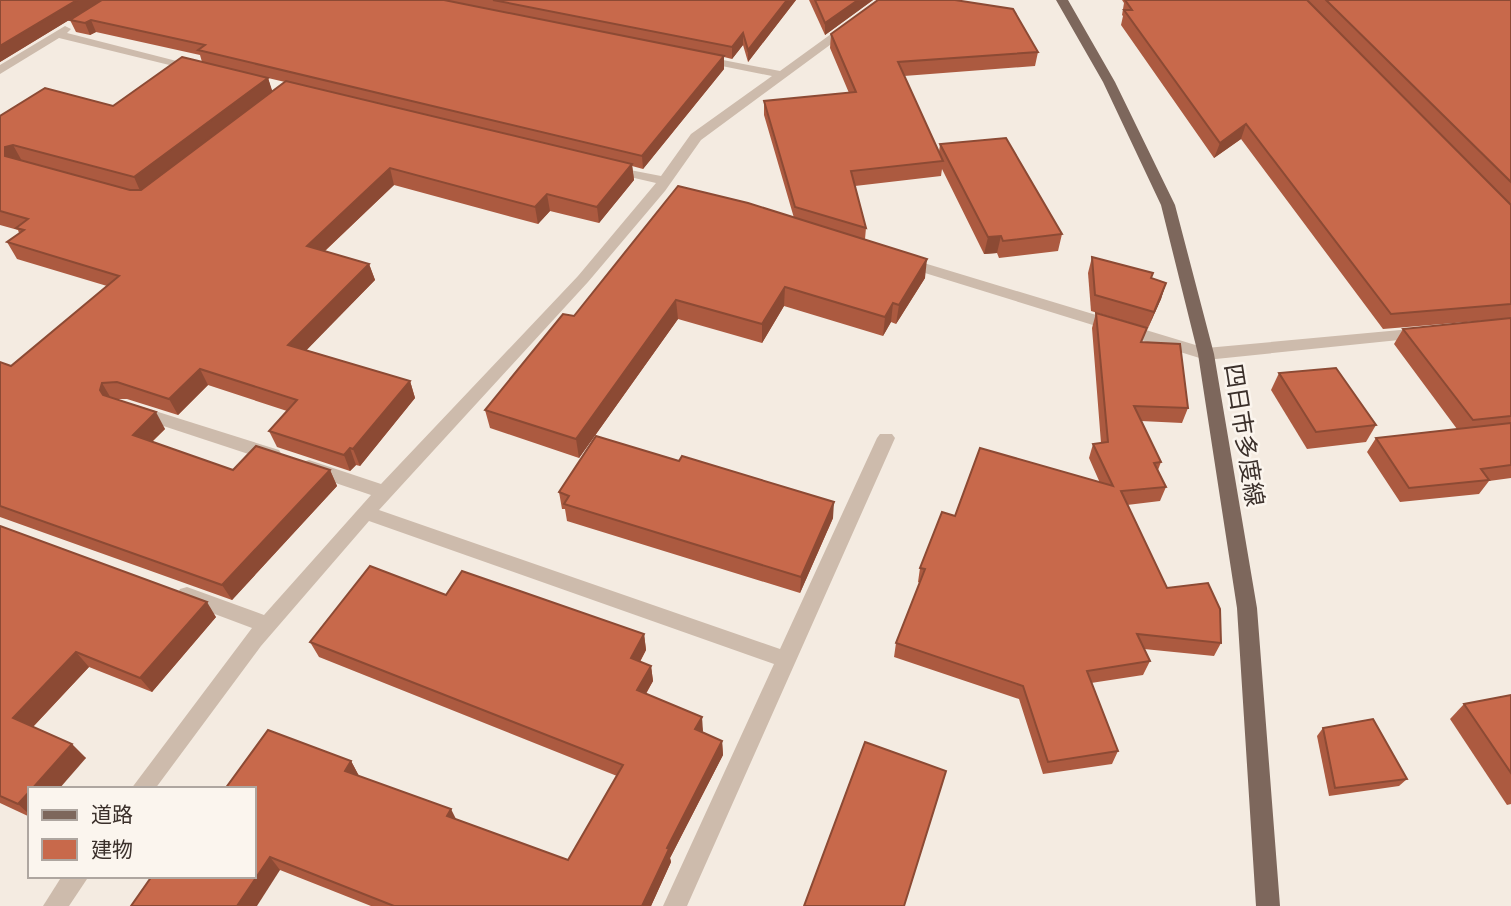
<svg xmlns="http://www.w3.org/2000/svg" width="1511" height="906" viewBox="0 0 1511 906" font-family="Commissioner,'Noto Sans JP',sans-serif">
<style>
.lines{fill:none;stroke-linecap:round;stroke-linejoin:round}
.lane{fill:#cdbbac;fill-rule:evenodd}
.street{fill:#cdbbac;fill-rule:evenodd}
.primary{fill:#7d675c;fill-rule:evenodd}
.wall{fill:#ac5a40;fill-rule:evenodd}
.shaded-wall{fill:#8c4a34}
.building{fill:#c8694b;stroke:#8c4a34;stroke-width:2}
.labels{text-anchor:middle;stroke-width:5;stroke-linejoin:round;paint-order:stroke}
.street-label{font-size:24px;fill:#3b302b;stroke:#fbf5ee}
</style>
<rect width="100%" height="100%" fill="#f4ebe1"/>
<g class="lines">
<path class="lane" d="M904 257 1212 350 1214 354 1206 360 899 265 897 262Z"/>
<g class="street">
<path d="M878 0H891L701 140 665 191 588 282 379 510 780 649 877 438 880 434H892L895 438 687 906H663L774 664 369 521 261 646 155 789H131L252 628 180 601 177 595 180 589 187 587 264 615 371 495 303 472 300 467 303 462 309 460 381 484 578 276 656 183 604 171V165L661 176 691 134 772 76 697 61V55L780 71Z"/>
<path d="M65 26 71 29 67 33 204 68 198 72 59 38 0 74V65Z"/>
<path d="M1422 328 1428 329 1430 333 1428 337 1206 360 1198 354 1206 348Z"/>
<path d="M136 405 279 450 282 455 273 462 130 415 128 411Z"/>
<path d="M62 876H89L69 906H43Z"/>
</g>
<path class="primary" d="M1056 0H1068L1115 82 1175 205 1214 354 1257 608 1280 906H1256L1237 608 1198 354 1161 205 1103 82Z"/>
</g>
<g class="wall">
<path d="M0 0H796L748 62 743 45 732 59 724 57V69L643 169 632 166 634 180 599 223 550 211 538 224 394 185 325 251 369 264 375 280 306 350 410 381 415 398 360 466 356 465 350 471 277 447 269 431 287 411 208 385 178 415 127 399H116L165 429 152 442 233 470H330L337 486 232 600 0 517V362L11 366 107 286 17 259 7 242 19 233 18 230 0 225V116L113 106 202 62 200 55 96 32 90 35 76 32 70 20 92 6 0 62ZM268 78 285 82 272 92Z"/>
<path d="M809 0H873L825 35Z"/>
<path d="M1122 0H1511V478L1489 481 1479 494 1400 502 1367 452 1376 438 1457 429 1394 344 1403 329 1502 319 1383 329 1241 139 1214 158 1121 25 1123 16 1122 15 1124 3Z"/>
<path d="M831 34 1038 52 1035 66 904 76 939 152 940 144 1062 234 1058 251 999 258 997 253 984 254 942 169 941 176 855 186 866 228 865 239 925 278 896 324 891 322 883 336 784 306 762 343 678 319 579 458 490 428 485 410 574 316 794 218 764 115V101L849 93 830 48Z"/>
<path d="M1092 257 1166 283 1161 299 1148 328 1091 311 1088 273Z"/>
<path d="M1096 313 1142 342 1188 408 1182 423 1141 421 1161 462 1158 470 1166 487 1160 501 1127 505 1167 588 1221 643 1214 656 1144 649 1150 661 1143 675 1091 683 1118 751 1112 764 1043 774 1019 699 894 657 896 643 920 583 918 582 920 568 955 516 1100 483 1089 458 1093 444 1101 443 1092 328Z"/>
<path d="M1279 373 1376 425 1366 442 1307 449 1271 390Z"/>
<path d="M559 492 833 518 800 593 567 521 565 509H562Z"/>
<path d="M0 526 216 617 152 692 89 667 33 727 86 758 30 789V817L0 803Z"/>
<path d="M446 595 644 634 646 650 640 662 651 666 653 681 646 694 702 732 722 741 723 755 670 858 671 862 651 906H371L280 870 131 906 351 761 359 776 456 819 568 860 617 776 319 657 310 642Z"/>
<path d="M1511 695V804L1507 805 1450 719 1464 704Z"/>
<path d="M1323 728 1407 779 1399 786 1329 796 1317 736Z"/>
</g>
<g class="shaded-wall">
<path d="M77 0H102L0 62V46Z"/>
<path d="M787 0H796L748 62V50Z"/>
<path d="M858 0H873L825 35V23Z"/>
<path d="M91 20 96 32 90 35 85 23Z"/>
<path d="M743 33V45L732 59V47Z"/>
<path d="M724 56V69L643 169 642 156Z"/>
<path d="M268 78 273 93 141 193 134 177Z"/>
<path d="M1246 124 1241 139 1214 158 1220 143Z"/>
<path d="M13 145 22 161 5 156V147Z"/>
<path d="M632 164 634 180 599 223 597 207Z"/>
<path d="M390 168 394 185 313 262 307 246Z"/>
<path d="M547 194 550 211 538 224 535 207Z"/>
<path d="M1001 236 997 253 984 254 988 237Z"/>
<path d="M927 259 925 278 896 324 899 305Z"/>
<path d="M369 264 375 280 295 362 288 345Z"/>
<path d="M1166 283 1161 299 1148 328 1154 312Z"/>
<path d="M785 287 784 306 762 343V324Z"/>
<path d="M676 300 678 319 579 458 576 439Z"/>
<path d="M893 303 891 322 883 336 885 317Z"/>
<path d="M200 369 208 385 178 415 169 399Z"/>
<path d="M410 381 415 398 360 466 353 449Z"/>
<path d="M102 383 112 400 110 406 100 390Z"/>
<path d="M156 412 165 429 142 451 133 435Z"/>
<path d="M350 448 356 465 350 471 344 455Z"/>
<path d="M330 470 337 486 232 600 222 585Z"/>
<path d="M834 502 833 518 800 593 801 577Z"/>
<path d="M207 602 216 617 152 692 140 678Z"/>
<path d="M644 634 646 650 633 674 631 658Z"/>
<path d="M76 652 89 667 27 733 13 718Z"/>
<path d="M651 666 653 681 639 705 637 690Z"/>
<path d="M702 717 703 731 696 743 695 729Z"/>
<path d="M722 741 723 755 670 858 671 862 651 906H642L667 848Z"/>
<path d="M72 744 86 758 59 789H32Z"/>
<path d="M351 761 359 776 353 785 345 771Z"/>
<path d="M30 791V815L18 804Z"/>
<path d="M451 809 458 823 447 816Z"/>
<path d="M270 857 280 870 257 906H237Z"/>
</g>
<g class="building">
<path d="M0 0H77L0 46Z"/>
<path d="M102 0H444L724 56 642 156 198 50 205 45 91 20 85 23 70 20Z"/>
<path d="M493 0H787L748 50 743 33 732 47Z"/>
<path d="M815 0H858L825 23Z"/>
<path d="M878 0H955L1013 9 1038 52 898 62 943 161 851 171 866 228 795 207 764 101 856 92 831 34Z"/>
<path d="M1125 0H1307L1511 205V304L1391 314 1246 124 1220 143 1124 10H1132Z"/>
<path d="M1326 0H1511V182Z"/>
<path d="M182 57 268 78 134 177 13 145 5 147V156L130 190H141L286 81 632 164 597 207 547 194 535 207 390 168 307 246 369 264 288 345 410 381 353 449 350 448 344 455 269 431 297 400 200 369 169 399 117 382 102 383 100 390 103 395 156 412 133 435 233 470 256 446 330 470 222 585 0 506V362L11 366 119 276 7 242 24 230 16 228 28 219 0 211V116L45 88 113 106Z"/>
<path d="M1006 138 1062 234 1003 241 1001 236 988 237 940 144Z"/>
<path d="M678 186 748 203 927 259 899 305 893 303 885 317 785 287 762 324 676 300 576 439 485 410 563 314 574 316Z"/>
<path d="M1092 257 1153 273 1151 278 1166 283 1154 312 1095 295Z"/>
<path d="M1096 313 1147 328 1141 342 1180 344 1188 408 1134 406 1161 462 1154 463 1166 487 1121 491 1167 588 1208 583 1220 609 1221 643 1137 634 1150 661 1087 671 1118 751 1048 762 1023 686 896 643 925 569 920 568 942 512 955 516 980 448 1113 486 1093 444 1108 442Z"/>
<path d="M1511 318V416L1473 420 1403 329Z"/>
<path d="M1336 368 1376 425 1316 432 1279 373Z"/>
<path d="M1511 423V465L1481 469 1489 480 1409 488 1376 438Z"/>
<path d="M596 436 679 461 682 456 834 502 801 577 564 504 569 496 559 492Z"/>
<path d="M0 526 207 602 140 678 76 652 13 718 72 744 32 789H30V791L18 804 0 796Z"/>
<path d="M370 566 446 595 462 571 644 634 631 658 651 666 637 690 702 717 695 729 722 741 667 848 669 849 642 906H394L270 857 237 906H131L152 876H254V789H225L268 730 351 761 345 771 451 809 447 816 568 860 623 765 310 642Z"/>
<path d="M1511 695V773L1464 704Z"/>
<path d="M1373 719 1407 779 1335 788 1323 728Z"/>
<path d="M865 742 946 771 904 906H804Z"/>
</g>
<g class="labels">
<g class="street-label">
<text transform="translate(1244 435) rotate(81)" y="8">四日市多度線</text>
</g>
</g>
<rect x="28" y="787" width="228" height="91" fill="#fbf5ee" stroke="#aea6a0" stroke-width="2"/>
<rect x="42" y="810" width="35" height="10" fill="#7d675c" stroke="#aea6a0" stroke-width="2"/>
<text x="91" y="822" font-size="21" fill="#3b302b">道路</text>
<rect x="42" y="839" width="35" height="21" fill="#c8694b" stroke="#aea6a0" stroke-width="2"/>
<text x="91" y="857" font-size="21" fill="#3b302b">建物</text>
</svg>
